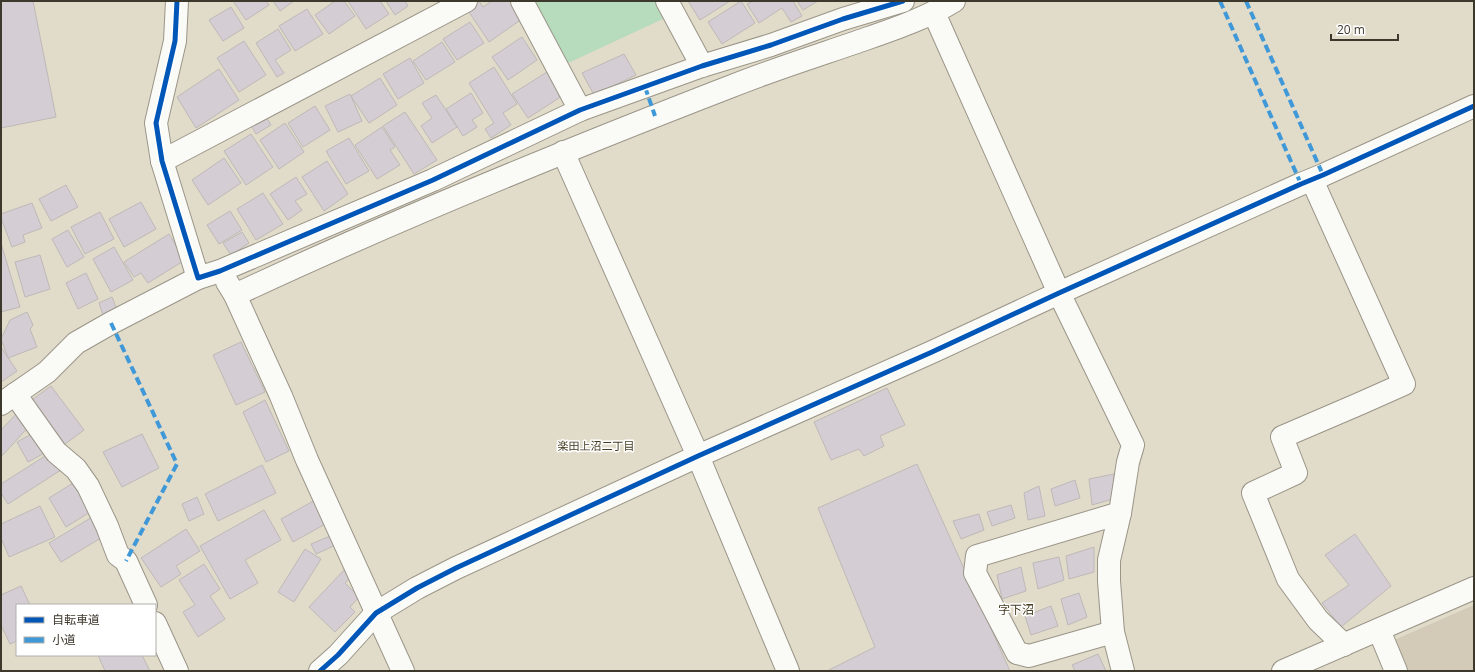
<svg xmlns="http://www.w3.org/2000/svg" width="1475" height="672" viewBox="0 0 1475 672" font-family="'Open Sans','Noto Sans JP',sans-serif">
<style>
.industrial{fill:#d3cbb8}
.green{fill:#b6dbbd}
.building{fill:#d4cdd3;stroke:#beb9b8}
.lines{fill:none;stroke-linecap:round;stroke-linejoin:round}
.minor-casing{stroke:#9a9587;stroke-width:24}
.minor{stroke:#fafaf7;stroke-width:22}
.quiet{stroke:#3f98d7;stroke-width:4;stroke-dasharray:8 4;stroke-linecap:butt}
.cycleway-casing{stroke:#fff;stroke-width:8}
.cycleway{stroke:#0057b8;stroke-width:5}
.labels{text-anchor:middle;stroke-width:3;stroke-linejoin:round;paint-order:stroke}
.neighbourhood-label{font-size:11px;fill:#463c22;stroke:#fff}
.quarter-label{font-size:12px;fill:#463c22;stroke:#fff}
</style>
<rect width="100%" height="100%" fill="#e1dbca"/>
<path class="industrial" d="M1474 605V671H1392L1385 644Z"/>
<path class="green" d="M533 1H655L665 18 566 64Z"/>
<g class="building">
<path d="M1 1H33L56 117 1 128Z"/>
<path d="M233 1H266L269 5 246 20Z"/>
<path d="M273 1H294L280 11Z"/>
<path d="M335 1H344L355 16 329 34 315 15Z"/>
<path d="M348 1H380L389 14 366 29Z"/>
<path d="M386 1H405L408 6 395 15Z"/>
<path d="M473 1H479L483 7 492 1H510L522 19 489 42 465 6Z"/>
<path d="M688 1H730L700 20Z"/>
<path d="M741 1 755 23 722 44 708 22Z"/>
<path d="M753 1H793L802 16 791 22 782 8 759 23 747 4Z"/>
<path d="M797 1H818L803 10Z"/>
<path d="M231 7 244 28 223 41 209 20Z"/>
<path d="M307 9 323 34 295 51 279 26Z"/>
<path d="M470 22 484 43 457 60 443 39Z"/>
<path d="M278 29 291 50 275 60 284 73 277 77 256 43Z"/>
<path d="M522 37 537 60 508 80 492 57Z"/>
<path d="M244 41 266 75 239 92 217 58Z"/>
<path d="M442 42 455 62 426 80 413 61Z"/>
<path d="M624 54 636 75 594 95 582 73Z"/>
<path d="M410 58 424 83 398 99 383 74Z"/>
<path d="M494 67 517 104 503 113 511 125 491 138 485 129 494 123 469 83Z"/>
<path d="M219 69 239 100 196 128 177 97Z"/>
<path d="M547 72 562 96 528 118 512 94Z"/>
<path d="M380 78 397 105 369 123 351 96Z"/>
<path d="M471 93 483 113 472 120 477 127 463 136 446 109Z"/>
<path d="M350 94 362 121 338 132 325 106Z"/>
<path d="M436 95 457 127 432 143 421 126 432 118 422 103Z"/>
<path d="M315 106 330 130 303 147 288 123Z"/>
<path d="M405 112 437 160 414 174 383 126Z"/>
<path d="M264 113 271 125 256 134 249 122Z"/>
<path d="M285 123 304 152 279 169 260 140Z"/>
<path d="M382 127 395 147 390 150 400 165 377 179 355 145Z"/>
<path d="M251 134 273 167 246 185 224 151Z"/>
<path d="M349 138 369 171 346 184 326 151Z"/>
<path d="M224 158 241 183 208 205 192 180Z"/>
<path d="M327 161 348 194 324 211 302 177Z"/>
<path d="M296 177 307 194 295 201 302 210 288 220 270 194Z"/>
<path d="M66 185 78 207 51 221 39 199Z"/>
<path d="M263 193 283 224 256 240 237 209Z"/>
<path d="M141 202 156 229 124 247 109 219Z"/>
<path d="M32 203 42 228 23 235 25 242 12 247 1 218V214Z"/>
<path d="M230 211 242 230 219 244 207 225Z"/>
<path d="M100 212 114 239 85 254 71 227Z"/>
<path d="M68 230 84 257 67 267 52 239Z"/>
<path d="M242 232 249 243 231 255 223 243Z"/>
<path d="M169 234 185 260 148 283 141 273 134 277 124 262Z"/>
<path d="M1 243 20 307 1 312Z"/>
<path d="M114 247 133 280 111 292 93 259Z"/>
<path d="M40 255 50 289 25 297 15 262Z"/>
<path d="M86 273 98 299 78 309 66 283Z"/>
<path d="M112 297 117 310 103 315 99 303Z"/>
<path d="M27 312 33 325 30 329 37 347 8 358 1 339 10 320Z"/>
<path d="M241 342 265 392 236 405 213 355Z"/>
<path d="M1 347 17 371 1 382Z"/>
<path d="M51 386 84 430 65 444 32 400Z"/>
<path d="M887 388 905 425 880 436 884 446 864 456 859 449 831 460 814 422Z"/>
<path d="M265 400 289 451 266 462 243 412Z"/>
<path d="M20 410 33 422 1 457V430Z"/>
<path d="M39 430 50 450 28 462 17 442Z"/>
<path d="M142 434 159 468 122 487 103 452Z"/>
<path d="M53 451 64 468 8 504 1 493V484Z"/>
<path d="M917 464 1010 671H827L875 647 818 508Z"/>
<path d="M262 465 276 493 218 521 205 494Z"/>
<path d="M1114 474 1113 499 1092 505 1089 479Z"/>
<path d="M78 480 95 509 66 527 49 498Z"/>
<path d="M1075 480 1080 498 1055 506 1051 489Z"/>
<path d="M1039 486 1045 516 1028 520 1024 493Z"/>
<path d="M197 497 204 514 189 521 182 504Z"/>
<path d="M317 499 329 522 293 542 281 519Z"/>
<path d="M1011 505 1015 518 992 526 987 512Z"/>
<path d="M40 506 55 537 9 557 1 538V524Z"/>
<path d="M264 510 281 540 245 560 258 583 230 599 200 546Z"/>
<path d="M979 514 984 530 961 539 953 521Z"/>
<path d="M94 516 106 535 61 562 49 543Z"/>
<path d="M186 529 200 551 176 566 181 574 161 587 141 558Z"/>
<path d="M335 534 340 543 316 554 311 544Z"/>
<path d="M1355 534 1391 586 1341 627 1322 603 1349 585 1325 555Z"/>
<path d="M1094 547V572L1069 579 1066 556Z"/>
<path d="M305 549 321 559 294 602 278 592Z"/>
<path d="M1059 557 1064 580 1038 589 1033 563Z"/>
<path d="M204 564 220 589 210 596 225 619 198 637 183 612 195 605 179 580Z"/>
<path d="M1021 567 1026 591 1002 599 997 575Z"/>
<path d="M345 569 352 576 345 583 359 597 350 607 355 612 335 632 309 607Z"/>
<path d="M21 586 30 605H17V641L10 644 1 625V595Z"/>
<path d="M1079 593 1087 617 1068 625 1061 599Z"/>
<path d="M1051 606 1058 626 1031 635 1025 616Z"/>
<path d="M1098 654 1106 671H1075L1072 665Z"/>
<path d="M98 655H142L150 671H105Z"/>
</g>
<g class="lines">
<defs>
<g id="minor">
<path d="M177 1 175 41 156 123 162 161 198 278 220 271 433 180 580 110 702 66 771 45 843 19 903 1"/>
<path d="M522 1 580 110"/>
<path d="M667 1 702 66"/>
<path d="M934 13 1059 293 1133 445 1128 462 1120 513 1109 560V581L1113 632 1123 671"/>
<path d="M563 152 698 456 788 671"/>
<path d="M162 161 466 1"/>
<path d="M1312 180 1404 384 1359 404 1282 437 1296 473 1253 493 1288 579 1318 620 1344 645"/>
<path d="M227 282 235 295 281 396 307 460 403 671"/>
<path d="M235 295C397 219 564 151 732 86 772 70 813 57 854 43 888 31 923 20 954 1"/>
<path d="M15 394 56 452 76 469 88 486 107 526 118 555 126 561 146 605"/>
<path d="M1 404 47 372 76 343 111 323 198 278"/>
<path d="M155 623 177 671"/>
<path d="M1379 630 1396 671"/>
<path d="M1113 632 1029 656 1017 653 975 573 977 556 1120 513"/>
<path d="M320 671 338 655 376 613 417 588 456 568 698 456 932 352 1059 293 1301 184 1323 175 1474 106"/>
<path d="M1283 671 1474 588"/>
</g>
</defs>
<use href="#minor" class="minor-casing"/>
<use href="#minor" class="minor"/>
<g class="quiet">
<path d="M1220 1 1301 184"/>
<path d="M1246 1 1323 175"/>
<path d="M645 87 655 116"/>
<path d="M111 323 177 464 126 561"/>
</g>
<defs>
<g id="cycleway">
<path d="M177 1 175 41 156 123 162 161 198 278 220 271 433 180 580 110 702 66 771 45 843 19 903 1"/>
<path d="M320 671 338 655 376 613 417 588 456 568 698 456 932 352 1059 293 1301 184 1323 175 1474 106"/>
</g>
</defs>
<use href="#cycleway" class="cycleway-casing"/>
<use href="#cycleway" class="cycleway"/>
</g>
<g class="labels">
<g class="neighbourhood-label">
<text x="596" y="450">楽田上沼二丁目</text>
</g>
<g class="quarter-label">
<text x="1016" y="614">字下沼</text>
</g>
</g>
<rect width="1475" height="672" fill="none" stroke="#3d382c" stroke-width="4"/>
<rect x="16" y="604" width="140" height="52" fill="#ffffff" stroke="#b1afab"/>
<rect x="24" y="617" width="20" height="6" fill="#0057b8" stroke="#b1afab"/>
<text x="52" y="624" font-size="12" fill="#3d382c">自転車道</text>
<rect x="24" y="637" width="20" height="6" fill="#3f98d7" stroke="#b1afab"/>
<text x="52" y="644" font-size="12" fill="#3d382c">小道</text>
<path d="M1331 34v6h67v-6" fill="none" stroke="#3d382c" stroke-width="2"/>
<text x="1337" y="34" font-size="12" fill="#3d382c" stroke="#ffffff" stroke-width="3" paint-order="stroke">20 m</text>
</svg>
